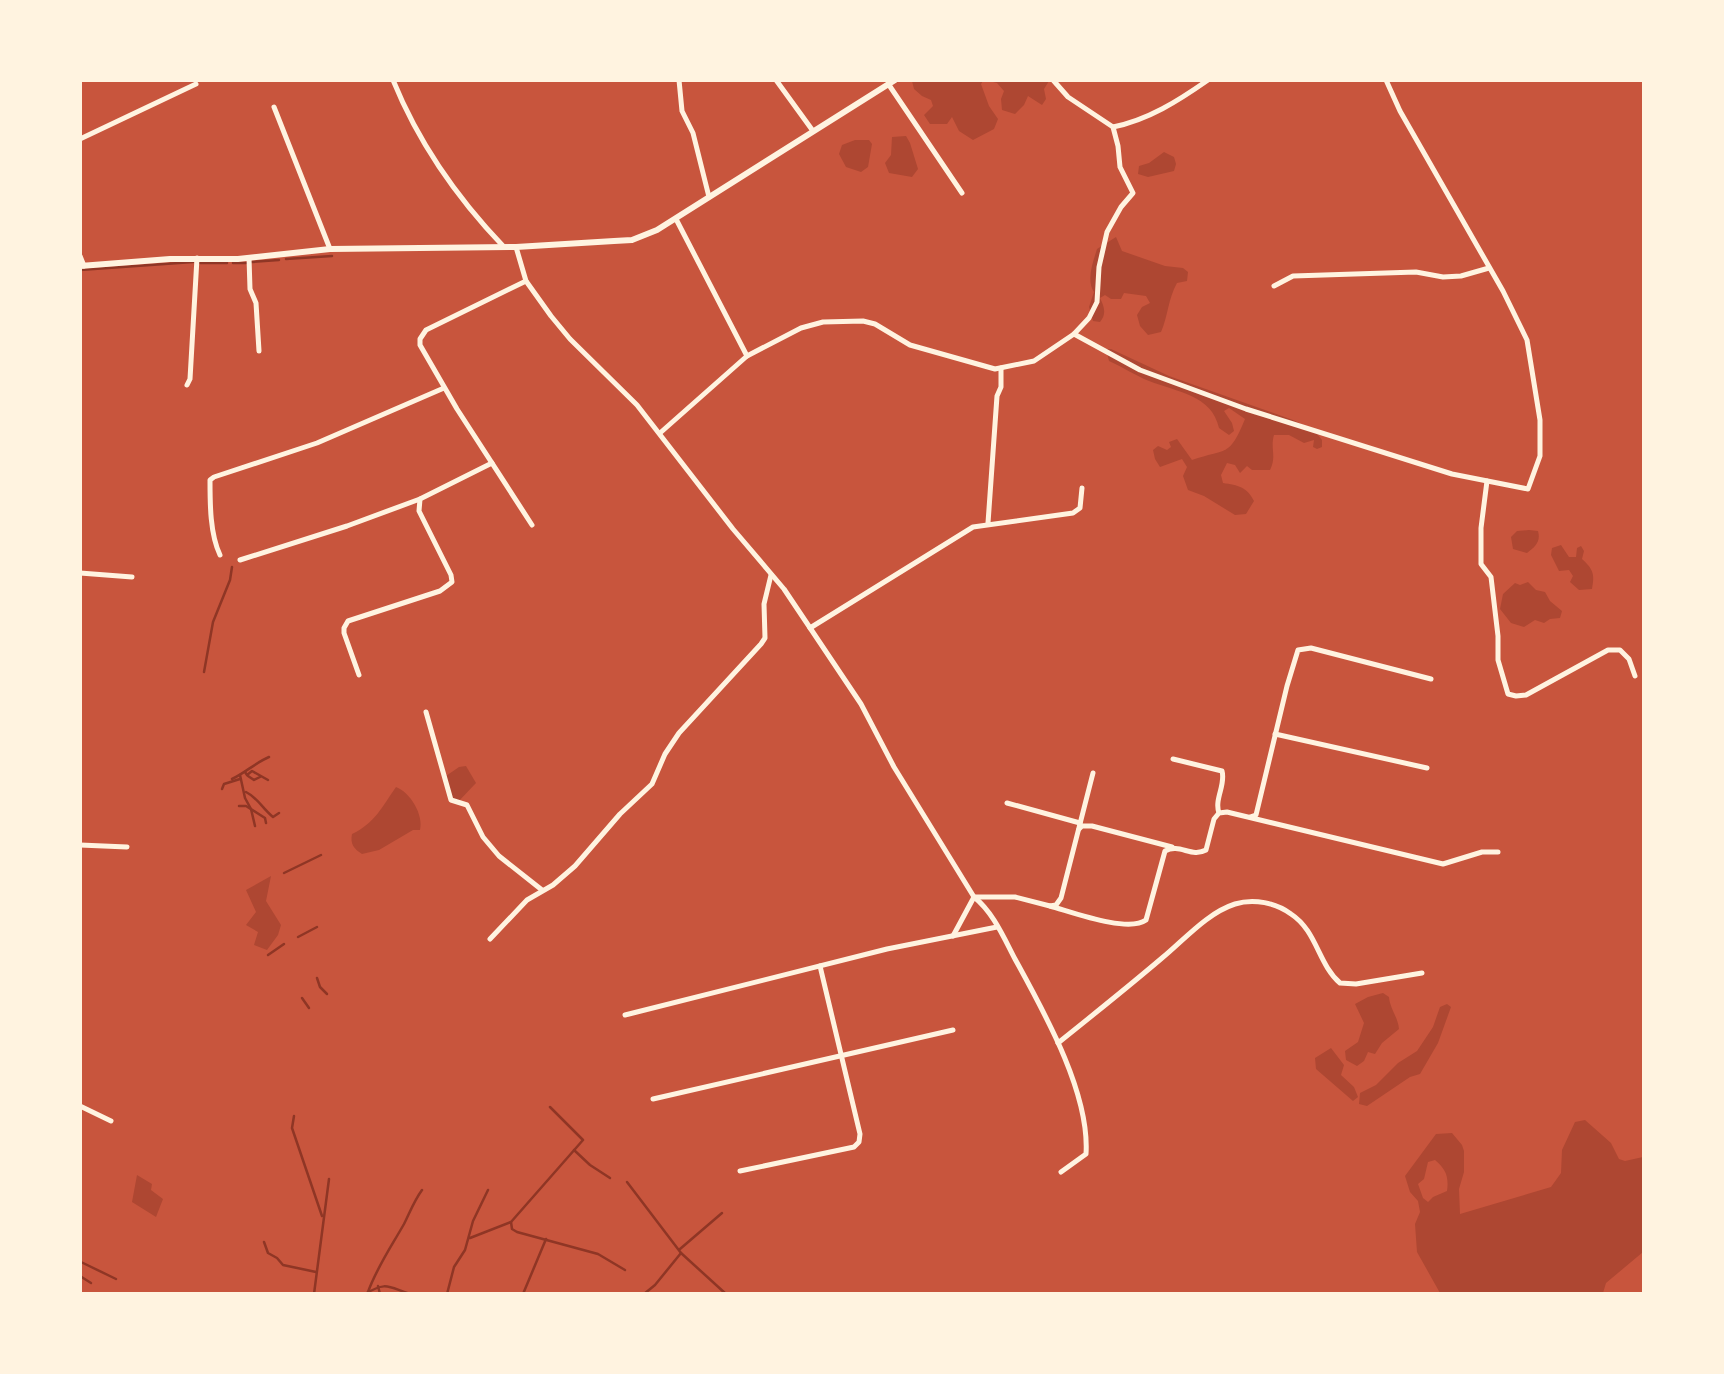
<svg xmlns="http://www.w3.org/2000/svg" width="1724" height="1374" viewBox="0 0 1724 1374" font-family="'Titillium Web',sans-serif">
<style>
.green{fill:#ae4732;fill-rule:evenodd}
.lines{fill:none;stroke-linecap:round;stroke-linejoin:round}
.stream{stroke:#8f3625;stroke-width:2.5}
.minor{stroke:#fff3e0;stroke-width:5}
.tertiary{stroke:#fff3e0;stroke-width:6}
</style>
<rect width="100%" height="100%" fill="#c8553d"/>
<g class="green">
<path d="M912 81H983L981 84 989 106 998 119 994 129 973 140 959 131 952 117 947 124H930L924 115 933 106 931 100 922 96 914 89Z"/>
<path d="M989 81 1049 80V81L1044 89 1046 99 1042 105 1028 96 1024 105 1015 114 1002 110 1001 99 1004 91 997 83Z"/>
<path d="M906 136 910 143 918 169 912 177 889 173 885 163 891 155 892 137Z"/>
<path d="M855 140H869L872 144 868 167 861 172 846 167 839 154 842 145Z"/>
<path d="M1164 152 1174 157 1176 164 1174 171 1148 177 1138 174 1139 166 1149 163Z"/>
<path d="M1116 237 1122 251 1165 266 1183 268 1188 272 1187 281 1177 283C1168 299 1168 316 1161 332L1148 335 1140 326 1137 315 1142 307 1150 303 1146 296 1124 293 1121 299H1111L1105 295 1100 298C1104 306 1107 314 1100 322L1093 321 1089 307 1094 292C1086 280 1093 262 1097 249Z"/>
<path d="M1106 349H1111L1169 376 1293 420 1314 430 1322 440V447L1317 449 1313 447 1314 440 1304 443 1289 435H1274C1270 449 1277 456 1270 470H1252L1247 466 1240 473 1235 465 1227 463 1221 475 1223 483C1238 485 1247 487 1254 501L1246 514 1235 515 1204 496 1188 490 1183 476 1187 467 1182 459 1160 467 1155 459 1153 450 1158 446 1167 450 1171 447 1169 442 1177 439 1192 460C1227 448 1229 458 1245 419L1229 408 1224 411 1232 423 1234 431 1229 435 1219 428C1212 395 1177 392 1149 381 1136 376 1123 367 1109 361Z"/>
<path d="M1529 530 1538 531C1541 542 1535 547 1527 553L1513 549 1511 537 1517 531Z"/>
<path d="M1561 545 1569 557H1576L1577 548 1581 546 1584 551 1582 559C1593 569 1595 574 1592 589L1579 590 1570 582 1573 576 1569 570 1559 571 1551 555 1552 548Z"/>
<path d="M1528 582 1536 590 1545 592 1550 601 1562 611 1560 618 1550 619 1544 623 1535 620 1524 627 1511 623 1500 609 1503 594 1515 583 1520 585Z"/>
<path d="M466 766 476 783 457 803 452 800 446 776 459 767Z"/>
<path d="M396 787C410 792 424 815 420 830H413L379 850 362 854C354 849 350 844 352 834 375 823 382 807 396 787Z"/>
<path d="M271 876 266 901 281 925 278 935 267 950 254 945 258 932 246 925 256 912 246 890Z"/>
<path d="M1383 993 1389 997C1390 1009 1398 1017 1399 1029L1382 1043 1375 1054 1368 1052 1364 1061 1357 1066 1346 1060 1345 1051 1358 1042 1364 1023 1355 1004 1368 997Z"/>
<path d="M1447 1004 1451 1007 1438 1043 1420 1074 1410 1077 1367 1106 1359 1104 1360 1093 1376 1085 1398 1063 1417 1051 1433 1027 1440 1007Z"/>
<path d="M1331 1048 1344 1065 1341 1075 1354 1087 1358 1097 1353 1101 1316 1069 1315 1058Z"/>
<path d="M1585 1120 1611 1143 1619 1159 1625 1161 1643 1157V1252L1606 1283 1603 1293H1440L1417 1252 1415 1224 1420 1212 1418 1201 1410 1192 1405 1176 1436 1134 1452 1133 1462 1145 1464 1151V1172L1459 1189 1460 1214 1551 1187 1561 1173 1562 1150 1575 1122ZM1435 1160C1446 1169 1449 1177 1447 1191L1433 1197 1428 1202 1423 1198 1418 1184 1424 1179 1428 1162Z"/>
<path d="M137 1175 152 1184 151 1190 163 1199 156 1217 132 1202Z"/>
</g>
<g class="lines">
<g class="stream">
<path d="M286 259 332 256"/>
<path d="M252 262 279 260"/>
<path d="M200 263H227"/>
<path d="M233 263H246"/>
<path d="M80 270 193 262"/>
<path d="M204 672 213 622 230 580 232 567"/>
<path d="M245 772 247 775 252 771 268 780"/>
<path d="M240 775 245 798 251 809 255 826"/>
<path d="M248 776 254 780 260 777"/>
<path d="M232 779C245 773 255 763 269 757"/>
<path d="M222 789 224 784 240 779"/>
<path d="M246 792C258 798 262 808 273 817L279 813"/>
<path d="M239 806H246L265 818 266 823"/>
<path d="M284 873 321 855"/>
<path d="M298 937 317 927"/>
<path d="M268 955 284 944"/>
<path d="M317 978 320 987 327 994"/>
<path d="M302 998 309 1008"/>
<path d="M294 1116 292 1128 322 1216"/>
<path d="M574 1150 590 1165 610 1178"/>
<path d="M627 1182 681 1253"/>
<path d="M511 1222 512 1229 517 1232 598 1254 625 1270"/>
<path d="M470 1238 511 1222 583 1140 550 1107"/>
<path d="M264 1242 268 1253 277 1258 283 1265 316 1272"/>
<path d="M680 1249 722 1213"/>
<path d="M81 1262 116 1279"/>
<path d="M80 1276 91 1283"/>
<path d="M378 1286 380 1294"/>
<path d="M368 1292C377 1267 391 1247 404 1224 410 1212 414 1201 422 1190"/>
<path d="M314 1294 329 1179"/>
<path d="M353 1294H364"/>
<path d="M365 1294C387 1281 388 1287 410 1294"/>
<path d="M447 1294 454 1267 465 1250 473 1221 488 1190"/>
<path d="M523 1294 546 1239"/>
<path d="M644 1294 655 1285 681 1253 726 1294"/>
</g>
<g class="minor">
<path d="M393 80C419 144 457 198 504 247"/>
<path d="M679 80 682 111 693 133 709 197"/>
<path d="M776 80 813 131"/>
<path d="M889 85 962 193"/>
<path d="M274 107 330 249"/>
<path d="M1113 127C1148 120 1178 101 1208 80"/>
<path d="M80 139 196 84"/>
<path d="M676 219 747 356"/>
<path d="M516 247 526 281 551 316 570 339 637 405 733 529 784 589 861 704 894 767 974 897C993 912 1004 938 1015 959 1044 1012 1090 1093 1086 1154L1061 1172"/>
<path d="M80 256 84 266"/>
<path d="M249 258 250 289 256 303 259 351"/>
<path d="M526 281 426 330 420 339V345L457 409 532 525"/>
<path d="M1274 286 1293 276 1416 272 1443 277 1461 276 1489 268"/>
<path d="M1074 334 1140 370 1246 409 1452 474 1528 489 1540 456V420L1527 340 1503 291 1400 111 1386 80"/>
<path d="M187 385 190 379 197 258"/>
<path d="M660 433 747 356 801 328 823 322 863 321 875 324 910 345 995 369 1034 361 1074 334 1089 318 1097 302 1099 267 1107 232 1121 207 1133 193 1120 167 1118 146 1113 127 1068 97 1053 80"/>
<path d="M1487 481 1481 528V564L1491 577 1498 636V660L1508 694 1516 696 1526 695 1608 650H1620L1629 659 1635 676"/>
<path d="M988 523 997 396 1001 387V368"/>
<path d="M220 555C210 534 210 504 210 480L214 477 317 443 444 388"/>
<path d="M240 560 347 526 420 499"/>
<path d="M80 573 132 577"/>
<path d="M810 628 973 527 1073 513 1080 508 1082 488"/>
<path d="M359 675 344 633V628L348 621 440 591 452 582 451 575 419 511 420 499 492 463"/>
<path d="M426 712 451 800 467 805 483 837 499 856 542 890"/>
<path d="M1275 734 1427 768"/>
<path d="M1173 759 1222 771C1226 785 1214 799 1219 813"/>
<path d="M1007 803 1080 823"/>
<path d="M1250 817 1256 815 1287 686 1298 650 1311 648 1431 679"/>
<path d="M1079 829 1082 826H1092L1172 847"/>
<path d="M80 845 127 847"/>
<path d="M1050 906C1072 912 1128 933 1146 920L1165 851C1180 843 1191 858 1206 850L1214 819 1219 813 1227 812 1443 864 1482 852H1498"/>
<path d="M953 936 974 897H1015L1050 906 1056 905 1061 898 1093 773"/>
<path d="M490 939 527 900 553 885 575 866 620 814 652 784 665 754 679 733 761 644 765 638 764 604 771 575"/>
<path d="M625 1015 887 949 997 927"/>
<path d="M1058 1043C1093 1015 1128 987 1162 958 1184 940 1207 913 1235 904 1254 898 1276 903 1291 914 1317 931 1318 964 1340 983L1356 984 1422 973"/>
<path d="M653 1099 953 1030"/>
<path d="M80 1106 111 1121"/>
<path d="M740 1171 854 1147 859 1142 860 1134 820 966"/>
</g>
<path class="tertiary" d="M80 266 170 259H238L330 249 516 247 614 241 632 240 657 230 895 80"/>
</g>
<rect width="1724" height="1374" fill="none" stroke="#fff3e0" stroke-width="164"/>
</svg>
